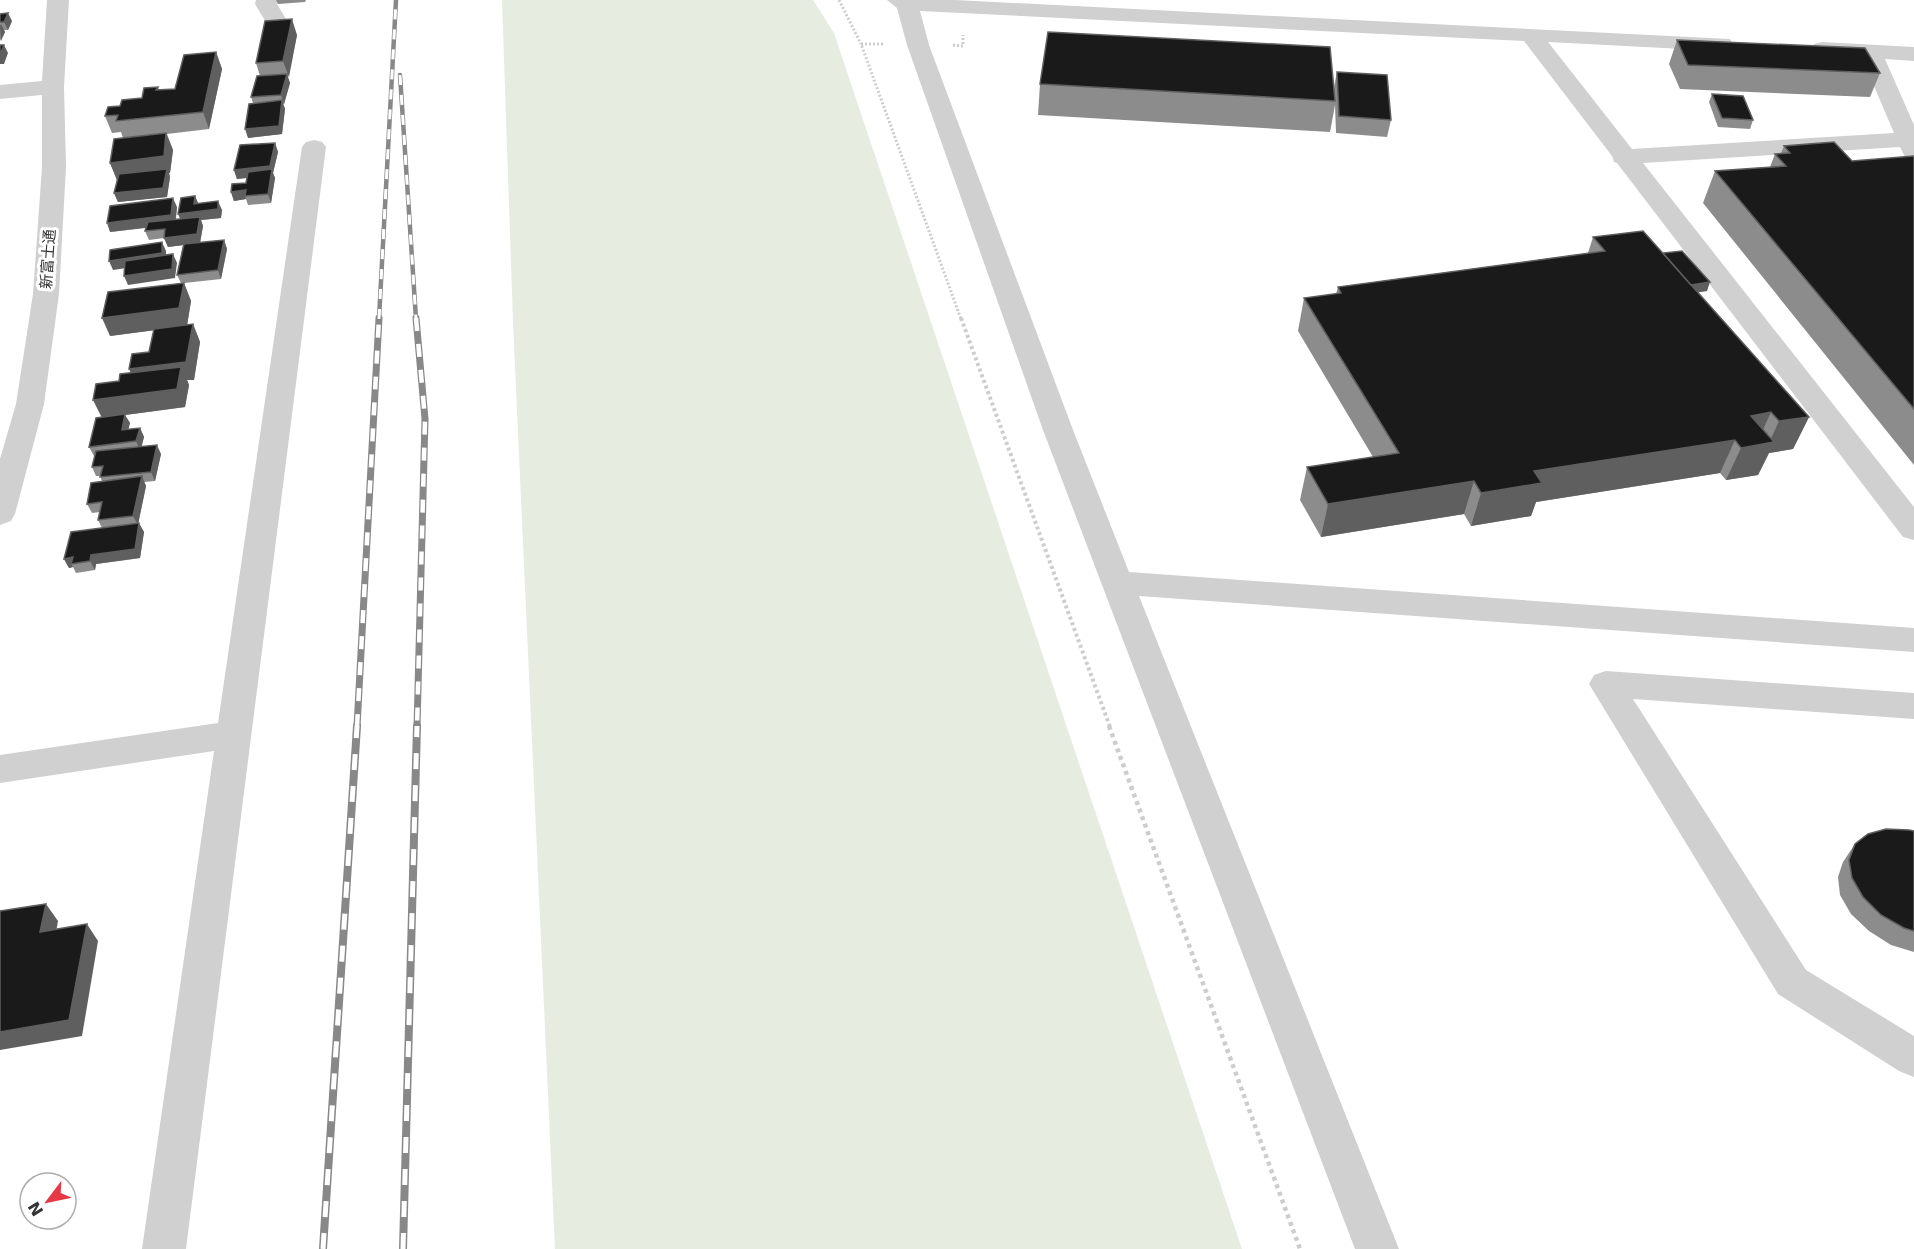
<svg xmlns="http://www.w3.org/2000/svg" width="1914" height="1249" viewBox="0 0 1914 1249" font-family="'DejaVu Sans','Noto Sans JP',sans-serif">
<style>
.green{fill:#e6ecdf}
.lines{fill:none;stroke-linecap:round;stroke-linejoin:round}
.path-far2{stroke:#cdcdcd;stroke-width:3;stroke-dasharray:2 2;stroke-linecap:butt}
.path-far1{stroke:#cdcdcd;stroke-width:4;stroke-dasharray:3 3;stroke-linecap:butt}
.path{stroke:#cdcdcd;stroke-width:4.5;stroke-dasharray:4 4;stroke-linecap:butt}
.minor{fill:#d0d0d0;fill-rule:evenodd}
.rail-far2-casing{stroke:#888;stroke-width:4.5}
.rail-far1-casing{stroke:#888;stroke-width:7}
.rail-casing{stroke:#888;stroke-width:8}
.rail-far2{stroke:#fff;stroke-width:3;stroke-dasharray:10;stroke-linecap:butt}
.rail-far1{stroke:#fff;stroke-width:4.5;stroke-dasharray:13;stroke-linecap:butt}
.rail{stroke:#fff;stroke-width:5;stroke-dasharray:16;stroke-linecap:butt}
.wall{fill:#8c8c8c}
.shaded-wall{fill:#5f5f5f}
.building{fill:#1a1a1a;stroke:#5f5f5f;stroke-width:1.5}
.labels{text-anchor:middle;stroke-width:6;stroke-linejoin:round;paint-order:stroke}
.far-street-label{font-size:15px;fill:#333;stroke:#fff}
</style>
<rect width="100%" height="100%" fill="#fff"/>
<path class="green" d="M502 0H813L834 33 1242 1249H555L513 322Z"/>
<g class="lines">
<g class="path-far2">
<path d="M839 0 861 44"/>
<path d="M883 44H861L961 319"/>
<path d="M953 45 963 46V35"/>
</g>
<path class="path-far1" d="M961 318 1110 727"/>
<path class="path" d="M1109 726 1300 1249"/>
<g class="minor">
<path d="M47 0H69L64 87 66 167 59 294 44 404 15 514 11 521 0 525V459L16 404 33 294 42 167V95L0 99V85L42 81Z"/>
<path d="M256 0H278L277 4 292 29 289 34 281 36 273 34 255 4Z"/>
<path d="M887 0H955L1730 39 1733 44 1730 49 1722 51 1548 42 1632 149 1894 133 1862 58 1814 54 1811 49 1814 44 1822 42 1914 47V61L1885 59 1914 125V159L1905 157 1900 147 1643 163 1914 507V540L1903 537 1617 163 1614 162 1612 156 1524 41 920 11 929 45 1073 430 1129 572 1914 628V652L1139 596 1399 1249H1355L1043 430 907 45 897 8Z"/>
<path d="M314 140 322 142 326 147 186 1249H142L214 751 0 783V755L218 723 302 147 306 142Z"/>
<path d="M1606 671 1914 693V719L1633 699 1806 970 1914 1036V1077L1899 1071 1778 994 1589 684 1594 675Z"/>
</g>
<defs>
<g id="rail-far2">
<path d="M400 75 416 319"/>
<path d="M379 319 396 0"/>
</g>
<g id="rail-far1">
<path d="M416 318 425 419 417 727"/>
<path d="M357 727 379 318"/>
</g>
<g id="rail">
<path d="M323 1249 357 726"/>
<path d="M403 1249 417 726"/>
</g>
</defs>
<use href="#rail-far2" class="rail-far2-casing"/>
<use href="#rail-far1" class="rail-far1-casing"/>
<use href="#rail" class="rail-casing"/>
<use href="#rail-far2" class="rail-far2"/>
<use href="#rail-far1" class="rail-far1"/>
<use href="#rail" class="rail"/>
</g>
<g class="wall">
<path d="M276 0H306L305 2 278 4Z"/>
<path d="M0 14 12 21 8 30H4L5 32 0 41Z"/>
<path d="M297 35 288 78 290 83 284 104H283L285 109 282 134 248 138 253 103 251 97 260 76 256 63Z"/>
<path d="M1677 40 1880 73 1870 97 1680 89 1669 64Z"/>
<path d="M216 52 222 69 209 129 167 134 173 150 170 173H169L170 177 167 197 118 202 114 193 117 180 110 163 123 138 121 132 112 133 105 116 120 106 142 98 158 87 159 90 175 89Z"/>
<path d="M1337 72 1391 120 1387 137 1336 133 1335 105 1330 132 1038 115 1040 84 1334 87Z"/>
<path d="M1712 94 1753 120 1750 129 1718 127 1709 102Z"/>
<path d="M275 143 278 152 273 173 275 178 271 203 248 205 246 199 234 201 231 192 246 183 247 178 237 179 234 170Z"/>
<path d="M1784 146 1852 161 1914 156V465L1703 203 1715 171 1770 167 1775 154 1781 153Z"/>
<path d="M195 196 198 204 222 210 221 218 201 220 203 226 200 243 224 240 227 249 221 279 184 283 191 301 187 325 193 324 200 342 194 380H187L189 385 185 407 125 415 130 423 128 429 140 428 144 437 142 446 161 454 155 481 144 482 146 486 138 523 144 532 140 558 96 564 95 570 76 573 73 567 69 568 64 559 102 528 98 520 100 512 92 513 87 504 102 481 100 476H96L92 467 95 456H94L89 447 102 417 119 381 131 373 149 352 154 330 110 336 181 283 177 275 183 245 168 247 164 238 149 240 145 231 146 228 110 232 177 207 176 219H180Z"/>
<path d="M1593 237 1663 253 1707 291 1698 292 1809 417 1793 449 1769 453 1758 475 1726 480 1720 473 1536 502 1531 516 1471 526 1464 514 1321 537 1300 500 1307 467 1373 457 1298 331 1304 298 1336 294 1338 287 1588 253Z"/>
<path d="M1914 831V952L1891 945 1869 931 1851 914 1840 895 1838 877 1843 862 1855 844Z"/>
</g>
<g class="shaded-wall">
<path d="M8 13 12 21 8 30 4 22Z"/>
<path d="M292 19 297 35 289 77 283 61Z"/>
<path d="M1 24 5 32 1 41 0 26Z"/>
<path d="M4 45 8 53 4 64H0V55Z"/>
<path d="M216 52 222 69 209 129 203 112Z"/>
<path d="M287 74 290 83 284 104 281 95Z"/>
<path d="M282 100 285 109 282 134 248 138 245 129Z"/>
<path d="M166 133 173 150 170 173H169L170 177 167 197 118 202 114 193 117 180 110 163Z"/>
<path d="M275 143 278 152 273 173 275 178 271 203 268 194 271 175 237 179 234 170Z"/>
<path d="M246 190 245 196 246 199 234 201 231 192Z"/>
<path d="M195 196 199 205 218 201 222 210 221 218 201 220 203 226 200 243 168 247 164 238 182 223 178 214 194 204Z"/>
<path d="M173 198 177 207 175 224 110 232 107 223Z"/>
<path d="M224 240 227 249 221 279 218 270Z"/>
<path d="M162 242 166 251V262L113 270 109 261Z"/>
<path d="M173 254 177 263 175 278 128 285 124 276Z"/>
<path d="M1710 282 1707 291 1670 296 1673 287Z"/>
<path d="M184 283 191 301 187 326 110 336 102 318Z"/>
<path d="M193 324 200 342 194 380H187L189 385 185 407 125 415 130 423 126 439 102 418 93 400 137 387 129 369Z"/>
<path d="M1771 412 1756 445 1769 443 1779 421 1809 417 1793 449 1769 453 1758 475 1726 480 1741 448 1751 416Z"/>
<path d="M140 428 144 437 140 450 136 441Z"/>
<path d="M1735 440 1720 473 1536 502 1531 516 1471 526 1481 493 1534 471Z"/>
<path d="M157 445 161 454 155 481 151 472Z"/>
<path d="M142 476 146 486 138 525 133 516Z"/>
<path d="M1474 481 1464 514 1321 537 1328 504Z"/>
<path d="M139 523 144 532 140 558 96 564 95 570 90 561 91 555Z"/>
<path d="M73 557 71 564 73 567 69 568 64 559Z"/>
<path d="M46 904 58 921 53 949 40 932Z"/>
<path d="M87 924 98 941 82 1036 0 1050V1032Z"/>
</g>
<g class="building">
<path d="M8 13 4 22H0V14Z"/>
<path d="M292 19 283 61 256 63 265 21Z"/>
<path d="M1048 32 1330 47 1335 101 1040 84Z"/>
<path d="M1677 40 1865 48 1880 73 1688 65Z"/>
<path d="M0 45H4L0 55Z"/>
<path d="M216 52 203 112 116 121 118 115 105 116 108 107 120 106 122 100 142 98 144 88 158 87 156 90 175 89 184 55Z"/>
<path d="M1337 72 1387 75 1391 120 1339 116Z"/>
<path d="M287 74 281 95 251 97 257 76Z"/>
<path d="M1712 94 1743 96 1753 120 1722 118Z"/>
<path d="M282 100 279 126 245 129 249 104Z"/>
<path d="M166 133 164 156 110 163 114 139Z"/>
<path d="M1834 142 1852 161 1914 156V409L1715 171 1786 166 1775 154 1790 153 1784 146Z"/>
<path d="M275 143 270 166 234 170 240 145Z"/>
<path d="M167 169 163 188 114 193 119 174Z"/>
<path d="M272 169 268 194 245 196 246 190 231 192 232 184 246 183 248 172Z"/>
<path d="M195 196 194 204 218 201V209L178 214 181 198Z"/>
<path d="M173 198 171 215 107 223 110 206Z"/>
<path d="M200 217 197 234 164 238 165 229 145 231 148 222Z"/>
<path d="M1643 231 1809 417 1779 421 1771 412 1751 416 1774 442 1741 448 1735 440 1534 471 1542 483 1481 493 1474 481 1328 504 1307 467 1399 453 1304 298 1341 293 1338 287 1605 251 1593 237Z"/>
<path d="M224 240 218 270 177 275 184 244Z"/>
<path d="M162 242V253L109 261 110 250Z"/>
<path d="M1682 251 1710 282 1691 285 1663 253Z"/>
<path d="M173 254 172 269 124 276 125 261Z"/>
<path d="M184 283 179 308 102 318 108 292Z"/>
<path d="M193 324 186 362 129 369 132 354 149 352 154 329Z"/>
<path d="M181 367 177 389 93 400 96 384 119 381 120 374Z"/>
<path d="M125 414 122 430 140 428 136 441 89 447 96 418Z"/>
<path d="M157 445 151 472 100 477 103 466 92 467 96 451Z"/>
<path d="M142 476 133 516 98 520 102 502 87 504 91 483Z"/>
<path d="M139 523 135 549 91 555 90 561 71 564 73 557 64 559 71 532Z"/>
<path d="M1886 829 1909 830 1914 831V931L1904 928 1881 915 1863 897 1852 878 1849 860 1855 844 1868 834Z"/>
<path d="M46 904 40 932 87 924 69 1020 0 1032V911Z"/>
</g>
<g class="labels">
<g class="far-street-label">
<text transform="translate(48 259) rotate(-86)" y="5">新富士通</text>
</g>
</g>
<g transform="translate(48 1201) rotate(238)"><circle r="28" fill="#ffffff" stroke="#adadad" stroke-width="1.5"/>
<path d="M0-4.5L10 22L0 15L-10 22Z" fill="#e63946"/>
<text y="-9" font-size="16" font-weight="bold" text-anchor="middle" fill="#333333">N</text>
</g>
</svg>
